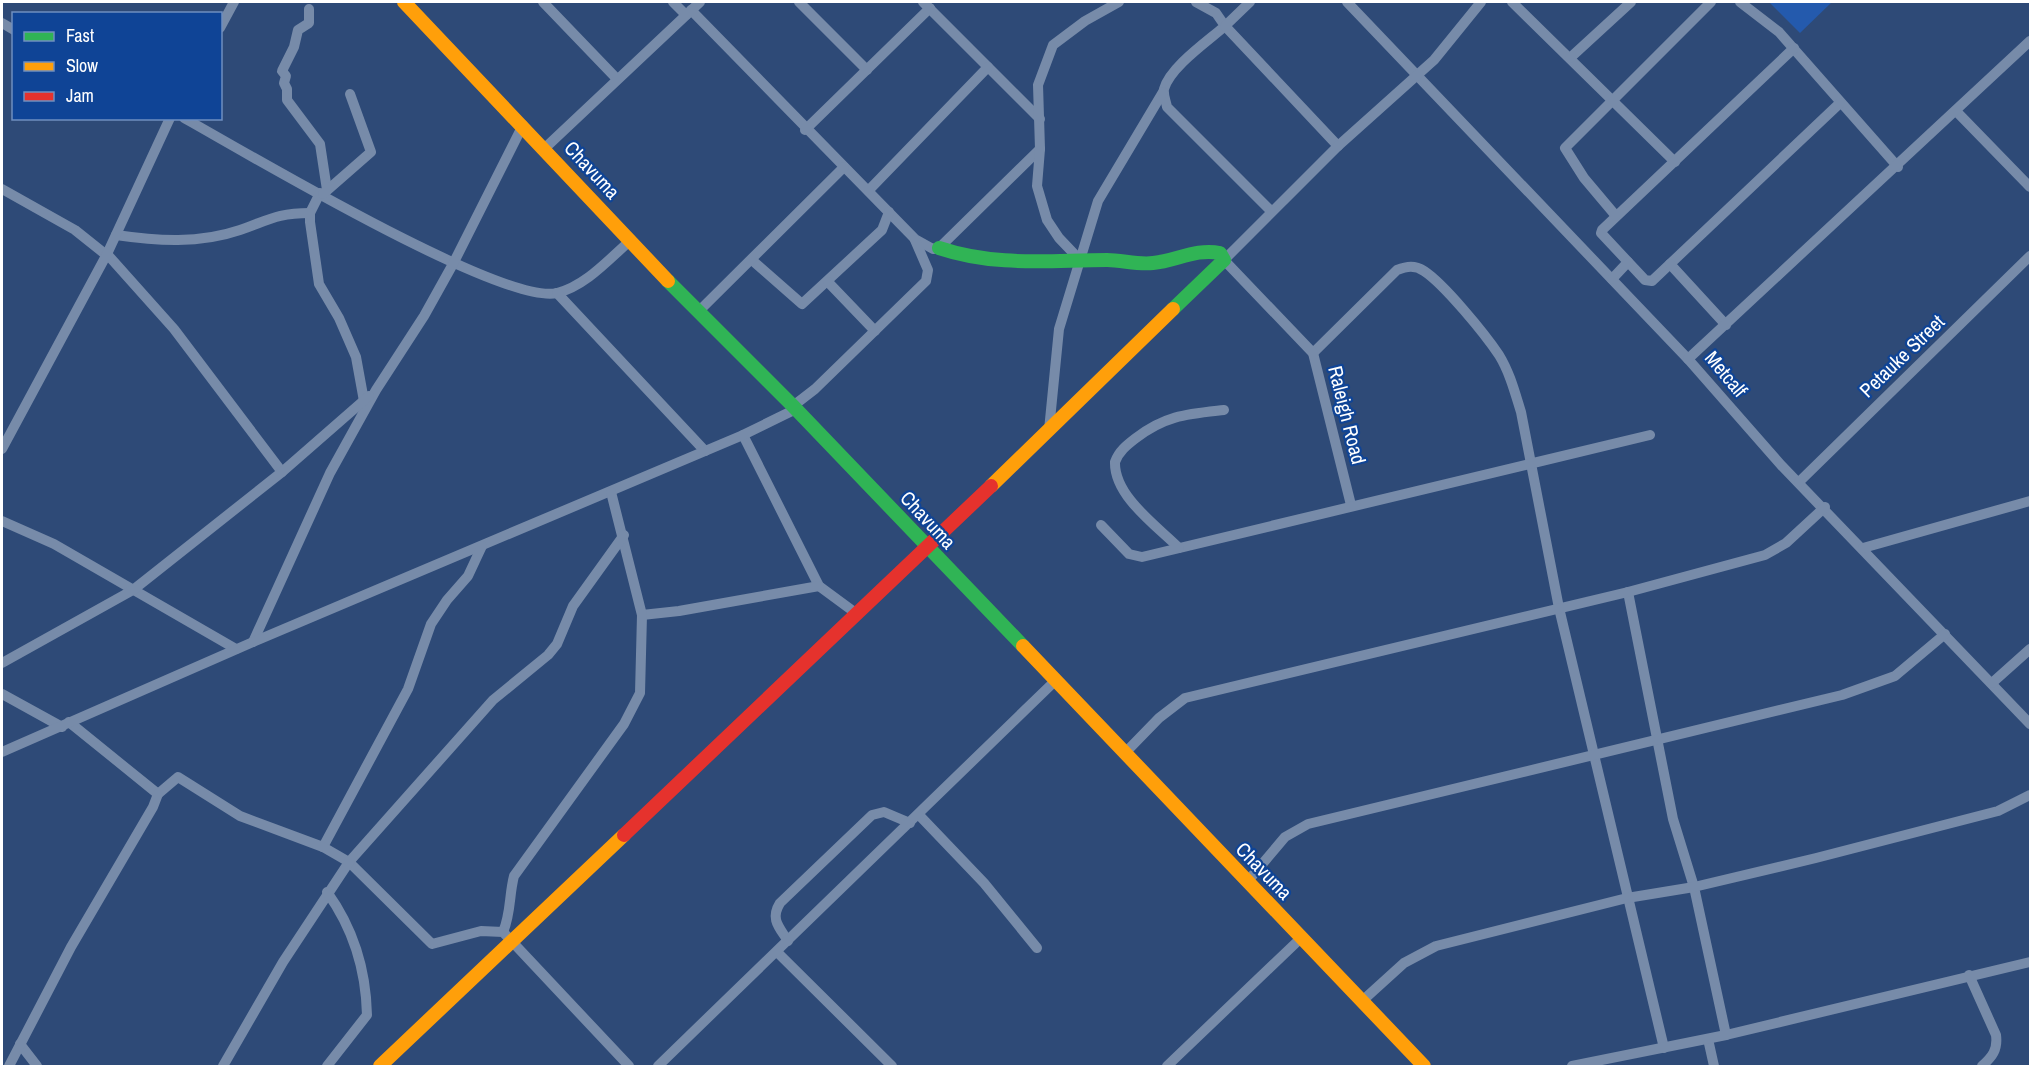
<svg xmlns="http://www.w3.org/2000/svg" width="2032" height="1068" viewBox="0 0 2032 1068" font-family="'Archivo Narrow',sans-serif">
<style>
.green{fill:#245aad}
.lines{fill:none;stroke-linecap:round;stroke-linejoin:round}
.street{stroke:#778ba9;stroke-width:10}
.fast{stroke:#30b455;stroke-width:14}
.slow{stroke:#ff9f0a;stroke-width:14}
.jam{stroke:#e5322d;stroke-width:14}
.labels{text-anchor:middle;stroke-width:4.5;stroke-linejoin:round;paint-order:stroke}
.street-label{font-size:20px;fill:#fff;stroke:#0f4496}
</style>
<rect width="100%" height="100%" fill="#2e4a77"/>
<path class="green" d="M1769 2H1832L1800 33Z"/>
<g class="lines">
<g class="street">
<path d="M543 2 617 79"/>
<path d="M673 2 686 15"/>
<path d="M799 2 867 70"/>
<path d="M923 2 1040 119"/>
<path d="M1196 2 1216 13 1225 26C1208 41 1170 67 1164 89 1163 95 1166 101 1167 107L1271 211"/>
<path d="M1250 2 1225 26 1338 146"/>
<path d="M1347 2 1688 359 1781 465 2030 724"/>
<path d="M1512 2 1675 162"/>
<path d="M1740 2 1779 32 1898 167"/>
<path d="M309 9V23L298 30 294 47 282 71 286 76 284 83 287 89V100L320 144 327 190"/>
<path d="M691 10 915 239 933 249 939 248 1040 149"/>
<path d="M2 23 14 30"/>
<path d="M220 28 234 2"/>
<path d="M1794 48 1602 230 1601 233 1645 280 1652 281 1840 103"/>
<path d="M1570 58 1631 2"/>
<path d="M1956 111 2030 187"/>
<path d="M184 118C245 152 503 306 557 293 586 286 610 258 631 240"/>
<path d="M805 130 930 8"/>
<path d="M545 148 700 2"/>
<path d="M2 189 75 230 105 254"/>
<path d="M869 190 988 67"/>
<path d="M320 193 310 213V222L319 284 339 318 356 357 364 401"/>
<path d="M323 194 371 152 350 94"/>
<path d="M1616 216 1584 178 1565 148 1711 2"/>
<path d="M116 235C157 241 199 244 240 230 269 220 277 213 310 213"/>
<path d="M107 254 174 329 282 472"/>
<path d="M1080 260 1059 238 1047 220 1037 186 1040 149 1038 85 1053 45 1085 21 1119 2"/>
<path d="M753 261 802 304 882 230 889 212"/>
<path d="M1670 264 1726 325"/>
<path d="M1612 279 1628 262"/>
<path d="M828 282 875 331"/>
<path d="M557 293 705 451"/>
<path d="M698 312 844 167"/>
<path d="M1313 353 1397 270C1407 266 1415 265 1424 271 1444 284 1485 334 1499 355 1510 373 1515 393 1521 412L1559 608 1664 1048"/>
<path d="M1688 359 2030 41"/>
<path d="M793 406 815 389 926 281 928 270 915 240"/>
<path d="M1049 430 1059 329 1098 201 1163 92"/>
<path d="M743 435 819 586 857 614"/>
<path d="M2 449 107 254 170 118"/>
<path d="M1799 482 2030 256"/>
<path d="M1351 505 1313 353 1224 260 1338 146 1434 60 1481 2"/>
<path d="M2 521 54 544 236 649"/>
<path d="M1101 525 1129 554 1142 557 1650 435"/>
<path d="M1179 548C1157 526 1114 496 1115 462 1119 451 1127 445 1136 438 1166 415 1188 414 1224 410"/>
<path d="M1863 548 2030 501"/>
<path d="M1628 592 1673 819 1694 887 1726 1035"/>
<path d="M642 615 679 611 819 586"/>
<path d="M253 642 330 473 376 390 424 316 453 264 523 125"/>
<path d="M2 663 133 590 282 472 369 396"/>
<path d="M1992 683 2030 649"/>
<path d="M2 694 62 727"/>
<path d="M69 722 158 794"/>
<path d="M2 752 253 642 743 435 796 409"/>
<path d="M1124 754 1159 718 1185 698 1628 592 1765 555 1786 543 1825 507"/>
<path d="M919 815 984 883 1037 948"/>
<path d="M323 847 408 689 431 624 447 600 468 576 482 546"/>
<path d="M1247 882 1285 837 1308 824 1842 695 1895 676 1945 634"/>
<path d="M503 932C511 914 509 895 514 876L624 724 640 693 642 615 611 492"/>
<path d="M788 941C779 927 770 919 780 903L872 815 884 812 910 823"/>
<path d="M777 952 892 1066"/>
<path d="M1969 975 1996 1035C1998 1050 1992 1057 1982 1066"/>
<path d="M1361 1002 1404 963 1436 946 1627 898 1694 887 1816 858 1998 811 2030 795"/>
<path d="M1708 1039 1714 1066"/>
<path d="M20 1044 37 1066"/>
<path d="M9 1066 71 947 153 807 158 794 178 777 240 816 323 847 349 862 432 944 481 931 503 932 629 1066"/>
<path d="M223 1066 283 962 349 862 493 700 548 655 557 644 573 606 624 535"/>
<path d="M327 1066 367 1015C366 971 353 928 327 892"/>
<path d="M658 1066 1055 681"/>
<path d="M1167 1066 1301 938"/>
<path d="M1572 1066 1726 1035 2030 962"/>
</g>
<g class="fast">
<path d="M939 248C996 267 1049 260 1107 260 1122 260 1138 265 1153 263 1176 261 1196 248 1220 253L1224 260 1173 309"/>
<path d="M668 281 793 406 1023 646"/>
</g>
<g class="slow">
<path d="M404 2 668 281"/>
<path d="M991 486 1173 309"/>
<path d="M1023 646 1424 1066"/>
<path d="M380 1066 624 835"/>
</g>
<path class="jam" d="M624 835 991 486"/>
</g>
<g class="labels">
<g class="street-label">
<text transform="translate(592 170) rotate(47)" y="7">Chavuma</text>
<text transform="translate(1902 356) rotate(-44)" y="7">Petauke Street</text>
<text transform="translate(1726 374) rotate(50)" y="7">Metcalf</text>
<text transform="translate(1347 415) rotate(76)" y="7">Raleigh Road</text>
<text transform="translate(928 520) rotate(47)" y="7">Chavuma</text>
<text transform="translate(1264 871) rotate(46)" y="7">Chavuma</text>
</g>
</g>
<rect width="2032" height="1068" fill="none" stroke="#ffffff" stroke-width="6"/>
<rect x="12" y="12" width="210" height="108" fill="#0f4496" stroke="#6f8fc0" stroke-width="1.5"/>
<rect x="24" y="32" width="30" height="9" fill="#30b455" stroke="#6f8fc0" stroke-width="1.5"/>
<text x="66" y="42" font-size="18" fill="#ffffff">Fast</text>
<rect x="24" y="62" width="30" height="9" fill="#ff9f0a" stroke="#6f8fc0" stroke-width="1.5"/>
<text x="66" y="72" font-size="18" fill="#ffffff">Slow</text>
<rect x="24" y="92" width="30" height="9" fill="#e5322d" stroke="#6f8fc0" stroke-width="1.5"/>
<text x="66" y="102" font-size="18" fill="#ffffff">Jam</text>
</svg>
